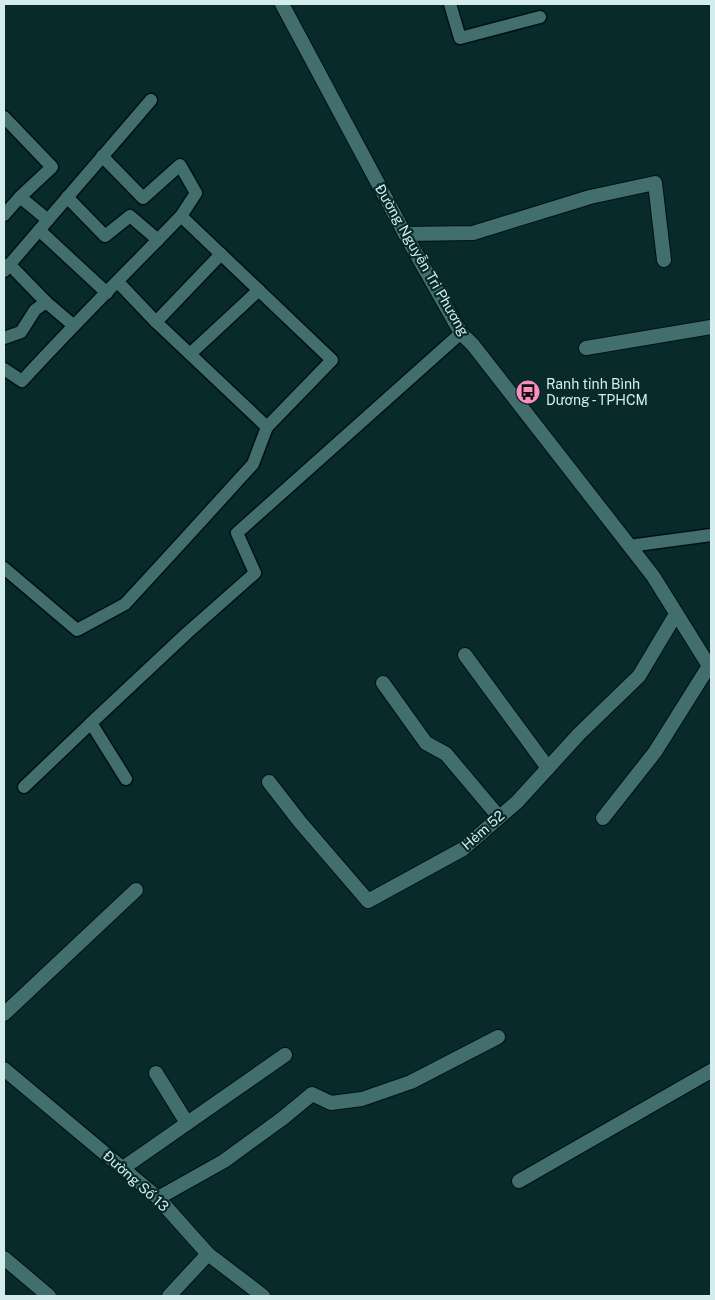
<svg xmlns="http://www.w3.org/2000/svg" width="715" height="1300" viewBox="0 0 715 1300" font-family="'Public Sans',sans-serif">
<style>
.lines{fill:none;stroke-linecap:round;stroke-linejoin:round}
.service-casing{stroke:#001212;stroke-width:15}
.minor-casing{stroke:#001212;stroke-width:16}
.secondary-casing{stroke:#001212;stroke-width:16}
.service{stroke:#426e6e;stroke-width:12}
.minor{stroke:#426e6e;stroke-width:14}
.secondary{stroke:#426e6e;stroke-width:14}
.labels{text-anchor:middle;stroke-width:4.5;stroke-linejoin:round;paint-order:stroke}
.street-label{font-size:14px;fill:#d5ecec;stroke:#082a2b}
.poi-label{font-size:14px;fill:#d5ecec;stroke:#082a2b;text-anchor:start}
</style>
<rect width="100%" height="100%" fill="#082a2b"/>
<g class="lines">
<defs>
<g id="service">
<path d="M450 4 460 38 540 17"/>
<path d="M4 117 52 167 20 197 48 220"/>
<path d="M102 156 143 198 180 165 196 193 181 216"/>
<path d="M67 197 105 236 130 216 158 240"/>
<path d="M4 215 20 197"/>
<path d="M39 230 107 293"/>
<path d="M9 264 46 302 73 325"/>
<path d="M4 271 151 100"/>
<path d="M156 322 221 254"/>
<path d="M4 338 21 332 35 310 46 302"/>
<path d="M190 354 259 290"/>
<path d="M4 369 22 381C74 324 128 271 181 216L332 360 267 427 156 322 118 282"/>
<path d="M629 546 711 535"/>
<path d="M4 568 77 630 125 604 182 542 253 464 267 427"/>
<path d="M126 779 91 723 187 633 255 573 237 533 461 333"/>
<path d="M24 787 91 723"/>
</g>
<g id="minor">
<path d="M405 234 473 233 590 197 655 183 664 260"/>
<path d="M586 348 711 327"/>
<path d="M465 655 548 768"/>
<path d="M383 683 426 743 446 754 499 817"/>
<path d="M269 782 300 822 368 901 463 849 517 802 579 734 639 676 676 614"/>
<path d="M603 818 655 752 709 666"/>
<path d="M4 1014 136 890"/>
<path d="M4 1069 158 1198 208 1254 263 1296"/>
<path d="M156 1073 187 1123"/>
<path d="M123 1168 285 1055"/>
<path d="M519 1181 711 1071"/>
<path d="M158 1198 224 1161 283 1118 312 1094 331 1103 362 1099 411 1082 498 1037"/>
<path d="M4 1258 49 1296"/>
<path d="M169 1296 208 1254"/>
</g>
<path id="secondary" d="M282 4 405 234 461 333 473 345 653 576 711 669"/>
</defs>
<use href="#service" class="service-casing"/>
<use href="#minor" class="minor-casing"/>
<use href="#secondary" class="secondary-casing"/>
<use href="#service" class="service"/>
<use href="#minor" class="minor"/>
<use href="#secondary" class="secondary"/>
</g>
<defs>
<symbol id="bus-disc" viewBox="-11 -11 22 22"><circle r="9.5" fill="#fd8ebf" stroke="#082a2b"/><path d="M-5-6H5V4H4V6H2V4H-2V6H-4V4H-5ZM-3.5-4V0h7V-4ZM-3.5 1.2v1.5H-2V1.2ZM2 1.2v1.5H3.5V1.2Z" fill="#111"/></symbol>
</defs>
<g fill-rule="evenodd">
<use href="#bus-disc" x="514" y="378" width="28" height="28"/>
</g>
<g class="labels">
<g class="street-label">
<text transform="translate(422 260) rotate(60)" y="5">Đường Nguyễn Tri Phương</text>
<text transform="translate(483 830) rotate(-41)" y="5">Hẻm 52</text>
<text transform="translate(136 1181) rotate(42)" y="5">Đường Số 13</text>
</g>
<g class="poi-label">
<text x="546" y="389">Ranh tỉnh Bình<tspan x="546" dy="16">Dương - TPHCM</tspan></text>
</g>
</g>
<rect width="715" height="1300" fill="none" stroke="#d5ecec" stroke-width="10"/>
</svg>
